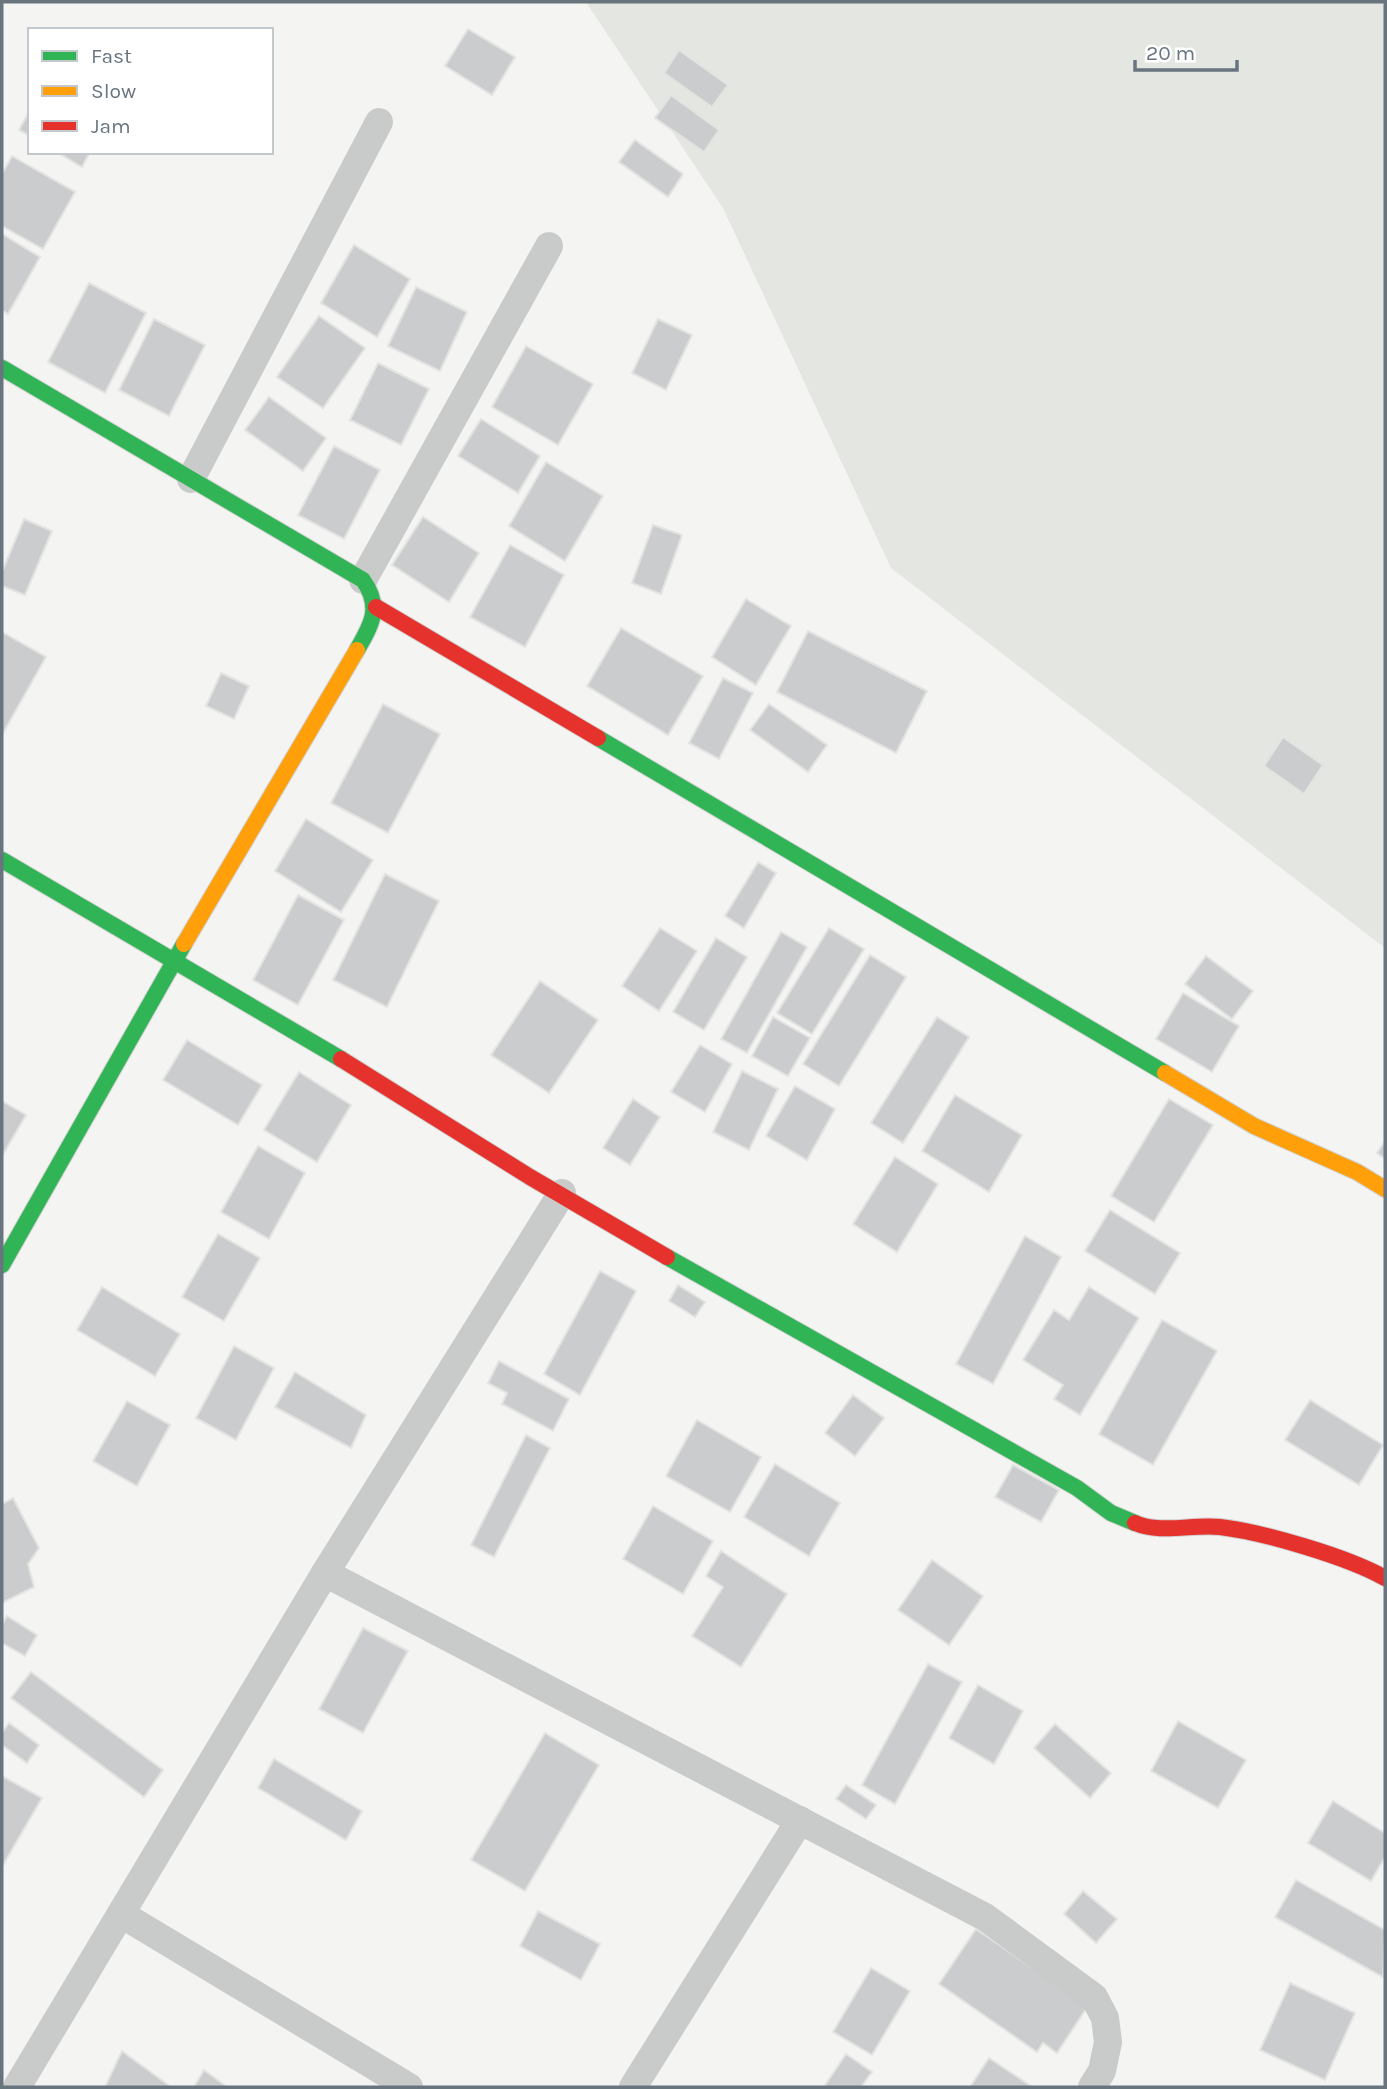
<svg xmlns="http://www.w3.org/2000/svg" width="1387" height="2089" viewBox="0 0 1387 2089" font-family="Karla,sans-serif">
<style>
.green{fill:#e4e6e1}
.building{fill:#cbcccd;stroke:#e3e3e2;stroke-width:2}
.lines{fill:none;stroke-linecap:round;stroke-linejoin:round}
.fast-casing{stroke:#d1d1d1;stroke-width:18}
.slow-casing{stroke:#d1d1d1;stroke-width:18}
.jam-casing{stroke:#d1d1d1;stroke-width:18}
.street{stroke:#c9caca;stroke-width:28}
.fast{stroke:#30b455;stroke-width:16}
.slow{stroke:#ff9f0a;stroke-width:16}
.jam{stroke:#e5322d;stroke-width:16}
</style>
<rect width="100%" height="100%" fill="#f4f4f3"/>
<path class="green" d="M586 2H1385V948L891 568 723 208Z"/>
<g class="building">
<path d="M468 29 515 57 492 95 445 66Z"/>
<path d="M679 50 728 85 712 107 664 73Z"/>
<path d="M671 95 719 130 704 152 655 118Z"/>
<path d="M30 110V136L19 130Z"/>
<path d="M635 140 683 174 668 197 619 162Z"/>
<path d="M57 152H90L82 167Z"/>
<path d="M12 156 75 192 43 249 2 226V174Z"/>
<path d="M2 234 40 257 8 314 2 310Z"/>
<path d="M354 245 410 279 377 337 321 303Z"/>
<path d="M89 283 146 313 105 393 48 362Z"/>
<path d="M416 287 467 312 440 371 388 346Z"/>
<path d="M319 316 365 348 323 408 277 377Z"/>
<path d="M154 319 205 345 169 416 119 390Z"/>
<path d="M658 319 692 335 666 390 632 373Z"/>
<path d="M526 346 593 384 558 445 492 407Z"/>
<path d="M378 363 429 389 401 445 350 420Z"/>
<path d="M269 397 326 438 303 471 245 430Z"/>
<path d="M481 419 540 456 518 493 458 456Z"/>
<path d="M334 446 380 470 344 539 298 515Z"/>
<path d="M546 462 603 496 565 561 509 526Z"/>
<path d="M423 517 479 553 449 602 392 565Z"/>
<path d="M24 519 52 531 25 595 2 586V572Z"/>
<path d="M653 525 682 535 661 594 632 583Z"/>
<path d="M510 545 564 575 525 647 470 617Z"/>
<path d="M746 599 791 626 756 685 712 657Z"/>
<path d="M621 628 703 676 668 735 587 686Z"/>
<path d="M808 631 927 691 896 753 777 692Z"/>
<path d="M2 632 46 657 2 735Z"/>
<path d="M221 673 249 686 234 719 206 706Z"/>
<path d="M723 678 753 693 719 759 689 743Z"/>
<path d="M383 704 440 734 388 833 331 803Z"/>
<path d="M769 704 827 745 808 772 750 730Z"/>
<path d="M1283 737 1323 765 1304 794 1264 766Z"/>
<path d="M306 819 373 860 341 912 275 871Z"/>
<path d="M758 862 776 873 744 928 725 916Z"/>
<path d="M385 874 439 901 387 1007 333 980Z"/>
<path d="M298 895 344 920 298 1005 253 980Z"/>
<path d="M660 928 697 951 659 1011 622 986Z"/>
<path d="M829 928 864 949 812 1034 777 1013Z"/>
<path d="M781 932 807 947 747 1053 721 1039Z"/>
<path d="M716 938 747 957 704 1030 673 1012Z"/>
<path d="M870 955 906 977 839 1086 803 1064Z"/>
<path d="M1206 956 1253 991 1232 1019 1185 984Z"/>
<path d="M540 981 598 1020 549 1093 491 1055Z"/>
<path d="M1183 993 1239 1026 1212 1072 1156 1039Z"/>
<path d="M773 1017 810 1038 788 1076 752 1056Z"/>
<path d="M937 1017 969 1037 903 1143 871 1123Z"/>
<path d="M187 1040 262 1085 238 1125 163 1080Z"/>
<path d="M700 1045 732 1064 705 1112 671 1092Z"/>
<path d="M742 1071 778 1089 749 1150 713 1132Z"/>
<path d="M299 1072 351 1105 317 1162 264 1130Z"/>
<path d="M795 1086 835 1109 807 1160 766 1136Z"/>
<path d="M955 1095 1022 1135 989 1192 922 1151Z"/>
<path d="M633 1099 660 1117 630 1165 603 1148Z"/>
<path d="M1169 1099 1213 1125 1154 1222 1111 1196Z"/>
<path d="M2 1101 26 1115 2 1156Z"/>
<path d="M1385 1141V1159L1377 1153Z"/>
<path d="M258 1146 305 1173 269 1239 221 1212Z"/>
<path d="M895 1157 938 1184 897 1252 853 1224Z"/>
<path d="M1110 1210 1180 1253 1155 1294 1085 1251Z"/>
<path d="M218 1234 260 1258 224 1321 182 1297Z"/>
<path d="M1025 1236 1061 1257 993 1384 956 1364Z"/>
<path d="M600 1271 636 1291 580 1395 544 1374Z"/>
<path d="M678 1285 705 1302 695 1317 669 1301Z"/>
<path d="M102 1287 180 1334 155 1376 77 1330Z"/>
<path d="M1089 1287 1139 1318 1080 1415 1054 1399 1063 1385 1023 1360 1054 1310 1069 1320Z"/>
<path d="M1162 1320 1217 1351 1153 1465 1099 1434Z"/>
<path d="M234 1346 274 1368 236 1440 196 1418Z"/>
<path d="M499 1361 569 1399 553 1431 502 1404 507 1393 488 1383Z"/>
<path d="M295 1372 366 1415 351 1448 275 1407Z"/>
<path d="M853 1395 884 1418 855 1456 825 1433Z"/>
<path d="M1310 1400 1383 1445 1359 1485 1285 1440Z"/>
<path d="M127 1401 170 1425 137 1486 93 1461Z"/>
<path d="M697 1420 761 1457 730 1512 666 1476Z"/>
<path d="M526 1435 550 1448 494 1557 471 1545Z"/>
<path d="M775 1464 840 1503 809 1556 744 1517Z"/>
<path d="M1013 1465 1059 1490 1041 1522 995 1497Z"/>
<path d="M13 1498 39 1548 28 1564 34 1587 2 1603V1504Z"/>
<path d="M653 1506 713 1541 683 1594 623 1559Z"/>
<path d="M721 1551 787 1594 741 1667 692 1636 723 1587 706 1576Z"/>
<path d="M932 1560 983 1596 949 1645 898 1610Z"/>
<path d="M7 1616 37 1635 25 1656 2 1643V1625Z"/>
<path d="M363 1628 408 1651 363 1733 319 1709Z"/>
<path d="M928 1664 962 1682 895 1804 862 1785Z"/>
<path d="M31 1672 163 1770 144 1797 11 1698Z"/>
<path d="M978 1685 1023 1711 994 1764 949 1738Z"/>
<path d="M1178 1721 1246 1760 1218 1808 1151 1771Z"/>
<path d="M9 1723 39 1745 27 1763 2 1745V1733Z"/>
<path d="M1055 1724 1111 1773 1090 1798 1034 1748Z"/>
<path d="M545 1733 599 1765 525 1891 471 1860Z"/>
<path d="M274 1759 362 1811 346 1840 258 1788Z"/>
<path d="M2 1776 42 1798 3 1865 2 1864Z"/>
<path d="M846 1785 876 1805 866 1819 836 1799Z"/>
<path d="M1333 1801 1385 1833V1857L1371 1881 1308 1843Z"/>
<path d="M1296 1880 1385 1930 1383 1977 1275 1917Z"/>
<path d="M1083 1891 1117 1919 1096 1943 1064 1914Z"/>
<path d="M538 1911 600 1944 581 1980 520 1946Z"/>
<path d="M976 1929 1088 2006 1057 2053 1043 2043 1037 2052 939 1984Z"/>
<path d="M871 1968 910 1991 872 2055 833 2032Z"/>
<path d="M1290 1983 1355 2013 1325 2080 1260 2050Z"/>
<path d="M122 2051 171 2087H105Z"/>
<path d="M846 2054 872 2072 861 2087H824Z"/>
<path d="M989 2058 1031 2086 1030 2087H970Z"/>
<path d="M204 2070 227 2087H194Z"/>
</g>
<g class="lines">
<defs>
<g id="fast">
<path d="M2 368 363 580C382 607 372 624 357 650"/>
<path d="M598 738 1165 1073"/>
<path d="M2 860 341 1059"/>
<path d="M667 1257 1077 1488 1111 1513 1135 1523"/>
<path d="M2 1265 184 944"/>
</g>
<g id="slow">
<path d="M184 944 357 650"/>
<path d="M1165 1073 1254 1126 1357 1172 1385 1189"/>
</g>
<g id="jam">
<path d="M376 607 598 738"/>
<path d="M341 1059 530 1177 667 1257"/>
<path d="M1135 1523C1161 1534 1192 1524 1220 1527 1263 1532 1348 1557 1385 1578"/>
</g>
</defs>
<use href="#fast" class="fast-casing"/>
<use href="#slow" class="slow-casing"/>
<use href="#jam" class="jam-casing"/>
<g class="street">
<path d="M191 479 379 122"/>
<path d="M363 580 549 246"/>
<path d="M325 1573 985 1917 1094 1997 1105 2018 1108 2042 1102 2071 1092 2087"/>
<path d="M121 1914 409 2087"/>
<path d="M17 2087 325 1573 562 1193"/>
<path d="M633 2087 800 1820"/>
</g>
<use href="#fast" class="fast"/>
<use href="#slow" class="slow"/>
<use href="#jam" class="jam"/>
</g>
<rect width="1387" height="2089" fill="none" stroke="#68757f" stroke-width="7"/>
<rect x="28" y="28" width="245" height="126" fill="#ffffff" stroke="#c3c8cc" stroke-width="2"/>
<rect x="42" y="51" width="35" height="10" fill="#30b455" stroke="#c3c8cc" stroke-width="2"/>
<text x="91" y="63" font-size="21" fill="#68757f">Fast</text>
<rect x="42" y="86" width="35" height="10" fill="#ff9f0a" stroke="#c3c8cc" stroke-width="2"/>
<text x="91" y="98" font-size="21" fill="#68757f">Slow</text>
<rect x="42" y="121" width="35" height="10" fill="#e5322d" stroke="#c3c8cc" stroke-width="2"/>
<text x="91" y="133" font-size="21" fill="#68757f">Jam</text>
<path d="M1135 60v10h102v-10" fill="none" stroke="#68757f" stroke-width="3.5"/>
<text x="1146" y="60" font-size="21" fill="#68757f" stroke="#ffffff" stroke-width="5" paint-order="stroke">20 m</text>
</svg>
